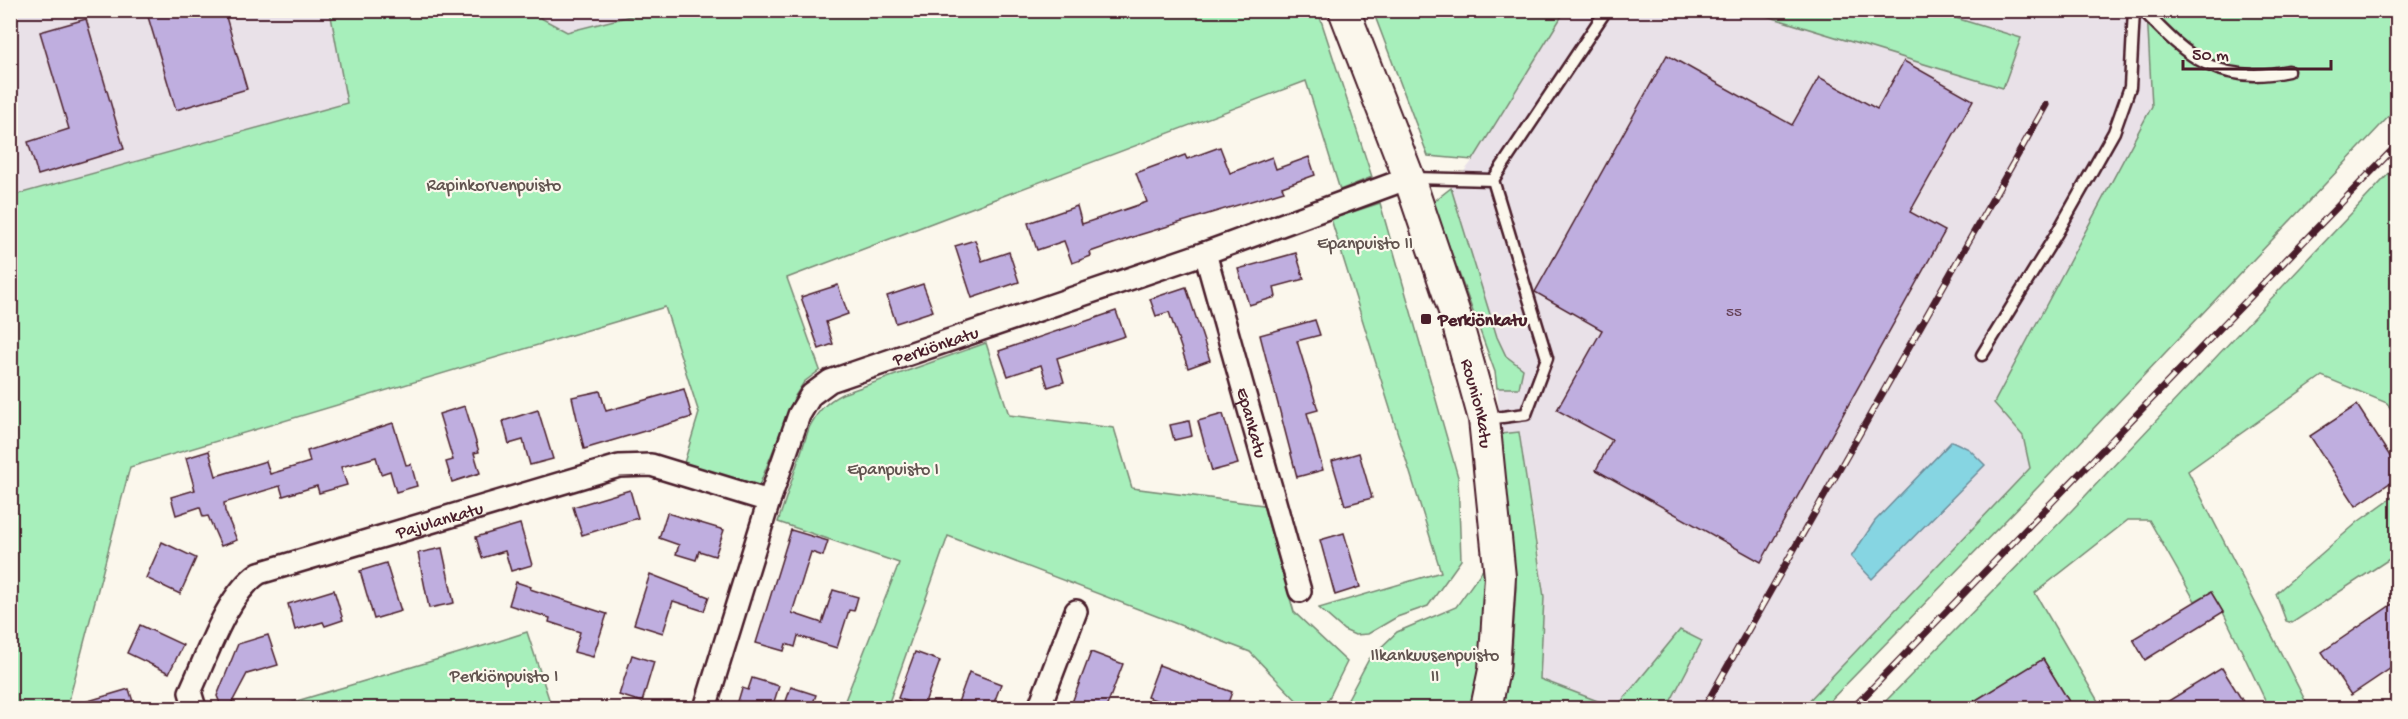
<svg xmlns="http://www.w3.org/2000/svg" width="2408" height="719" viewBox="0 0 2408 719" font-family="'Gochi Hand',sans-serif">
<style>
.built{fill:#e9e1e8}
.green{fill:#a7efbb;stroke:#788773;stroke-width:1.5}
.water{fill:#86d5e2;stroke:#6e8c99;stroke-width:1.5}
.building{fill:#bfaedf;stroke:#4a1f2b;stroke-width:1.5}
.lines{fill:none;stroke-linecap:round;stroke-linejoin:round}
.service-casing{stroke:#4a1f2b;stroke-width:15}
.minor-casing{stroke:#4a1f2b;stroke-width:26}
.secondary-casing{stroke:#4a1f2b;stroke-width:34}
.service{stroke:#fbf7ec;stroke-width:10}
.minor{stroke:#fbf7ec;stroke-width:21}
.secondary{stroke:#fbf7ec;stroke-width:30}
.rail-casing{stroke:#4a1f2b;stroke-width:7}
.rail{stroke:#fbf7ec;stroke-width:4.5;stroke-dasharray:14;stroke-linecap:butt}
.poi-dot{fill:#4a1f2b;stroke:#fbf7ec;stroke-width:2}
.labels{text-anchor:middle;stroke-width:4.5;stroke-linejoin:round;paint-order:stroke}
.number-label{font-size:15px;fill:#674358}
.park-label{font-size:18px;fill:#61534f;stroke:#fbf7ec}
.poi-label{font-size:18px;font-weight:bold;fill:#4a1f2b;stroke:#fbf7ec;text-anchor:start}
.street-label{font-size:18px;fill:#4a1f2b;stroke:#fbf7ec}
</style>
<rect width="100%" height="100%" fill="#fbf7ec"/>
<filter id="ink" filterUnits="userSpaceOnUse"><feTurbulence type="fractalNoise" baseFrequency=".0167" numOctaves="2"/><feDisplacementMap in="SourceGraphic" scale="12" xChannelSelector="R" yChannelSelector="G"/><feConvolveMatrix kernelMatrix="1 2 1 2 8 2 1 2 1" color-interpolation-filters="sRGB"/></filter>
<g filter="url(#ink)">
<g class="built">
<path d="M11 11H330L347 103 11 196Z"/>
<path d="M528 11H650L567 32Z"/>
<path d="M1565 11H2147L2152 106 1995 403 2023 436 2030 467 1802 708H1667L1702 642 1680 630 1616 708 1540 679 1544 597 1539 552 1519 432 1501 434 1497 388H1519L1497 337 1451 188 1473 160Z"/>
</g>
<g class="green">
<path d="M650 11H1318L1372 177 1340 190 1306 81 787 278 820 370 804 382 795 396 759 486 684 463 699 413 665 307 130 467 67 708H11V196L347 103 330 11H528L567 32Z"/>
<path d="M1373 11H1565L1473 160 1428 156Z"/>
<path d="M1750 11H1933L2021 38 2003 88Z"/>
<path d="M2147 11H2397V108L2038 487 1823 708H1802L2030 468 2023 436 1994 403 2152 106Z"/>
<path d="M2397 165V418L2387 403 2322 376 2188 471 2309 708H2269L2223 612 2211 592 2195 601 2149 520H2128L2035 593 2102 708H2073L2043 659 1963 708H1879L2072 510Z"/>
<path d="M1451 188 1497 337 1506 356 1523 369 1519 388H1497L1495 372 1433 202Z"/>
<path d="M1380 203 1458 477 1461 560 1428 606 1397 617 1368 634 1355 635 1344 630 1319 608 1441 572 1331 219Z"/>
<path d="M986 343 1009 415 1114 428 1132 488 1263 505 1294 612 1347 662 1324 708H1304L1250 652 948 536 887 708H842L899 563 778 522 809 428C817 412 826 402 842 394Z"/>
<path d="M1519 432 1544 597 1540 679 1616 708 1680 630 1702 641 1667 708H1500L1511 668 1516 587 1501 434Z"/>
<path d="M2397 494V554L2292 623 2286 621 2276 594 2282 588 2359 521Z"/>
<path d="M1484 568 1483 648 1471 708H1343L1369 659 1397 632 1456 607Z"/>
<path d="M527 632 552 708H273L493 643Z"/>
</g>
<path class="water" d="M1952 441 1969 449 1985 465 1872 579 1851 557 1875 521Z"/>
<g class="building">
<path d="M146 10H224L247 89 176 110Z"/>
<path d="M86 19 124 149 38 175 28 142 69 129 40 32Z"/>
<path d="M1667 55 1792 125 1819 77 1877 109 1904 61 1973 100 1910 212 1945 231 1761 562 1596 470 1612 440 1557 410 1602 330 1535 292Z"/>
<path d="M1220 147 1230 173 1272 157 1276 169 1309 157 1315 175 1282 187 1284 191 1139 235 1090 252 1091 256 1072 263 1064 241 1037 250 1028 223 1077 206 1082 224 1147 202 1136 173 1185 155 1187 159Z"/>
<path d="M975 240 982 261 1009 252 1019 282 972 298 955 246Z"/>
<path d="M1296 253 1304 279 1274 287 1276 297 1249 305 1238 269Z"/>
<path d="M923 284 933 311 896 323 887 296Z"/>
<path d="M838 285 848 314 826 322 833 344 819 349 801 297Z"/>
<path d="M1186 287 1210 360 1188 368 1169 312 1156 316 1150 299Z"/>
<path d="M1116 311 1125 336 1057 358 1064 382 1048 387 1041 365 1008 376 999 351Z"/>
<path d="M1315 320 1320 335 1297 341 1318 410 1307 413 1323 470 1297 477 1260 335Z"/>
<path d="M684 389 692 417 584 449 572 397 600 391 606 411Z"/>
<path d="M2357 405 2397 467V478L2356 506 2310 436Z"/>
<path d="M465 406 479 452 474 453 480 473 452 482 446 462 453 460 439 414Z"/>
<path d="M538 410 553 459 530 465 523 440 509 444 503 421Z"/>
<path d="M1223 414 1238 464 1212 471 1198 421Z"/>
<path d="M1189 421 1192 436 1174 440 1170 425Z"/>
<path d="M393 423 406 465 411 464 417 486 396 492 390 471 381 474 376 457 341 467 347 485 319 493 317 486 283 496 280 486 224 503 225 511 237 540 221 546 208 516 203 517 200 507 176 515 171 497 195 490 186 458 209 451 216 476 266 461 270 474 310 462 307 451Z"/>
<path d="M1359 453 1372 498 1345 505 1332 461Z"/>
<path d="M630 490 638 518 582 535 573 507Z"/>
<path d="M667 513 724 530 715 556 699 551 696 560 676 554 679 545 659 538Z"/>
<path d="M520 524 532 565 511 571 505 551 482 558 476 537Z"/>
<path d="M791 530 828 541 823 556 811 552 792 613 822 623 833 590 858 597 854 611 849 610 837 648 798 636 795 647 786 644 784 651 756 643Z"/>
<path d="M1344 533 1360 587 1335 595 1320 540Z"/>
<path d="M162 542 196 558 180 594 146 578Z"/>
<path d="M442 548 454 603 429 608 418 553Z"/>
<path d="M386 563 401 611 374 619 360 571Z"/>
<path d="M650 574 709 597 704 611 673 601 663 633 634 624Z"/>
<path d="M516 582 531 587 530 589 607 614 593 657 574 652 580 632 549 622 550 618 509 605Z"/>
<path d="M334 590 343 620 325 626 323 622 295 630 288 604Z"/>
<path d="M2211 592 2223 612 2145 660 2133 639Z"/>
<path d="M2397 601V664L2351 695 2322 652Z"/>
<path d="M140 625 183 645 169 673 127 653Z"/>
<path d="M268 635 278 665 247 674 229 708H222L217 696 238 644Z"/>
<path d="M915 652 940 661 923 708 898 698Z"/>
<path d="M1091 652 1123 664 1106 708H1070Z"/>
<path d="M632 655 654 662 642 702 619 695Z"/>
<path d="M2043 659 2073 708H1963Z"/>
<path d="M1159 665 1232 692 1226 708H1179L1147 697Z"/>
<path d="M2222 668 2247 708H2157Z"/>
<path d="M969 672 1001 684 992 708H956Z"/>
<path d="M752 678 779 686 772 708H736L742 688 748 690Z"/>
<path d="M791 687 816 695 811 708 786 701Z"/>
<path d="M129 689 135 708H79L78 704Z"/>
</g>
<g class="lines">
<defs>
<g id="service">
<path d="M2143 10C2188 58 2220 86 2288 71"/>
<path d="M1413 178 1493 180 1603 15"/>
<path d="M1982 355 2057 233 2114 132 2130 87 2134 10"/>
<path d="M1487 419 1526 414 1547 358 1493 180"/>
</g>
<g id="minor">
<path id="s1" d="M1205 253 1300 591"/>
<path id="s2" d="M195 708 190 692C207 656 226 595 259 573L619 466 651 465 769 501"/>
<path id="s3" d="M705 708 769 501 799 415 811 395 830 381 1205 253 1409 178"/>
<path d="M1039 708 1076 611"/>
</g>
<g id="secondary">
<path id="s4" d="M1344 10 1409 178 1454 311 1484 419 1500 577 1494 670 1486 708"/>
</g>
</defs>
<use href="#service" class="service-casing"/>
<use href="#minor" class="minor-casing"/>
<use href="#secondary" class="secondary-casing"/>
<use href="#service" class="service"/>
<use href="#minor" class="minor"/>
<use href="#secondary" class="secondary"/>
<defs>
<g id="rail">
<path d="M1704 708 2046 105"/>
<path d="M1853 708 2398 144"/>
</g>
</defs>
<use href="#rail" class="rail-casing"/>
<use href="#rail" class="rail"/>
</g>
</g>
<rect class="poi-dot" x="1420" y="313" width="12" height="12" rx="3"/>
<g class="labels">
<g class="number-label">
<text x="1734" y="316">55</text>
</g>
<g class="park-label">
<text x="494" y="190">Rapinkorvenpuisto</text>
<text x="1365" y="248">Epanpuisto II</text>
<text x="893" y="474">Epanpuisto I</text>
<text x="1435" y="660">Ilkankuusenpuisto<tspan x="1435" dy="21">II</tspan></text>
<text x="504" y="681">Perkiönpuisto I</text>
</g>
<g class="poi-label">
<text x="1438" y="325">Perkiönkatu</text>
</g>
<g class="street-label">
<text dy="6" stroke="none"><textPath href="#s3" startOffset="466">Perkiönkatu</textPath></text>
<text dy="6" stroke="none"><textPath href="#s4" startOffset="416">Rounionkatu</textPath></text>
<text dy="6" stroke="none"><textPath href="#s1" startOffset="176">Epankatu</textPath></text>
<text dy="6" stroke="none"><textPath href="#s2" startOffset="344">Pajulankatu</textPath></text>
</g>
</g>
<rect width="2408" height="719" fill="none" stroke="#fbf7ec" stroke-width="36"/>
<rect x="18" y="18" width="2372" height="683" fill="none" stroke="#4a1f2b" stroke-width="2" filter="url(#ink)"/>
<path d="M2183 60v9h148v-9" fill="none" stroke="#4a1f2b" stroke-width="3"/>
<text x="2192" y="60" font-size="18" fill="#4a1f2b" stroke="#fbf7ec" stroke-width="4.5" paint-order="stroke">50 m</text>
</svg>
